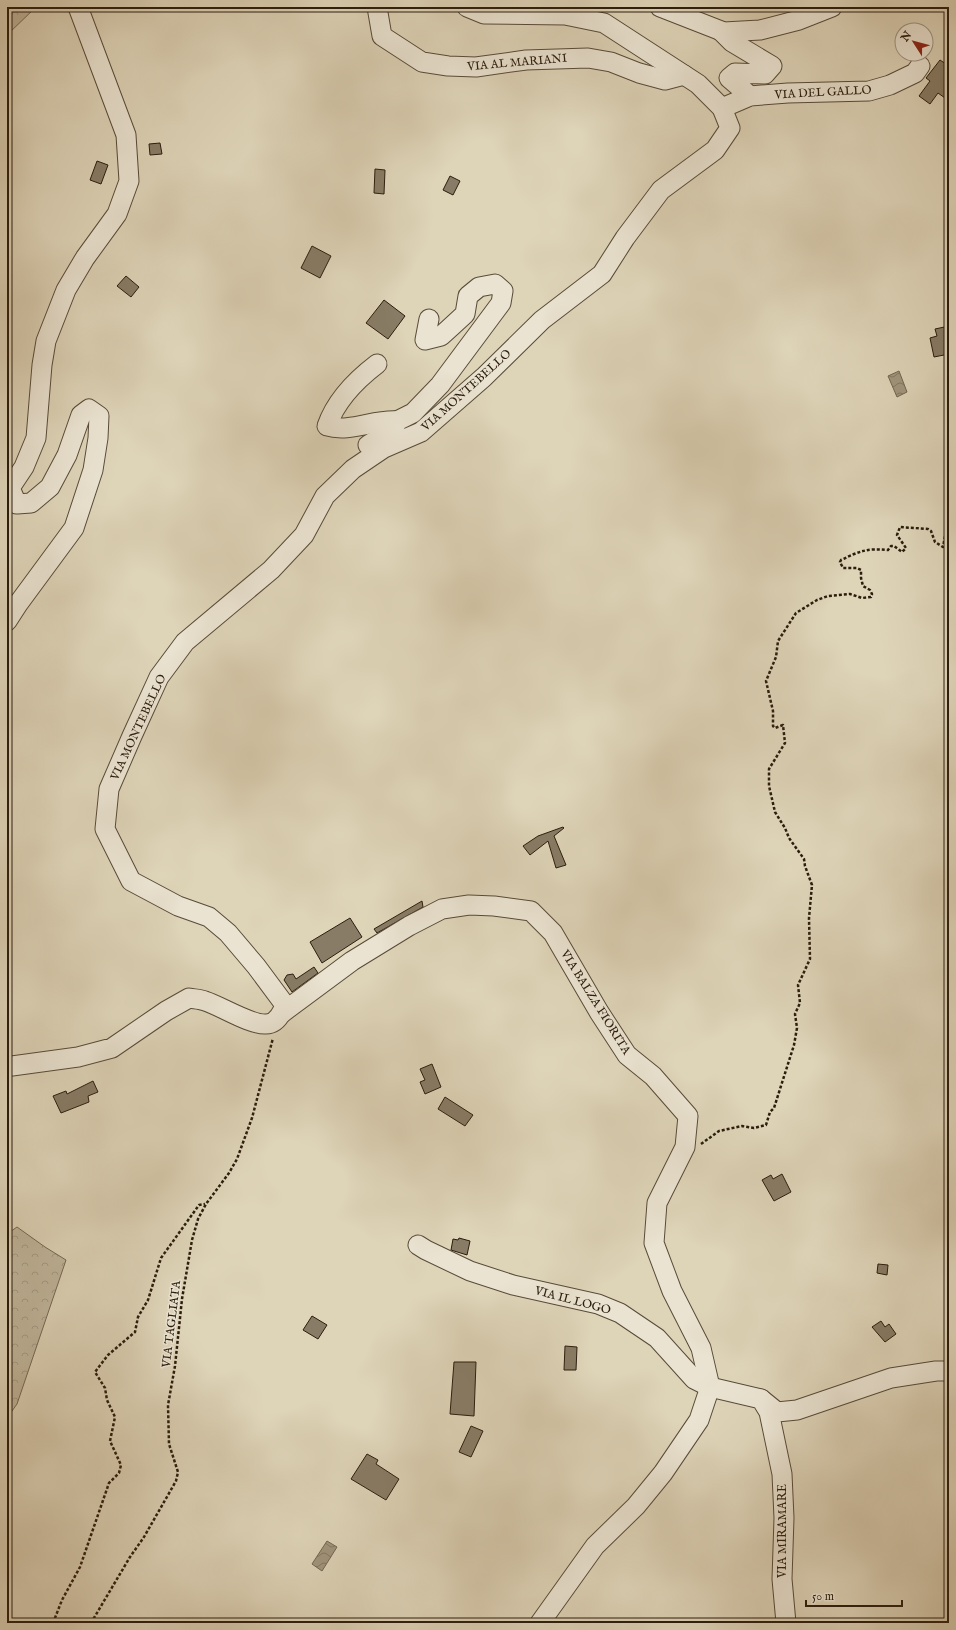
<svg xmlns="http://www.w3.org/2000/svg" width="956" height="1630" viewBox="0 0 956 1630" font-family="'IM FELL English',serif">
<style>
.forest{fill:url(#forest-crowns);stroke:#766954}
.water{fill:url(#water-waves);stroke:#726651}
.building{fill:#887c66;stroke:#2b1d0e}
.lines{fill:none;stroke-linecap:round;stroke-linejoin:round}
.minor-casing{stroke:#584b38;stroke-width:21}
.path{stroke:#2b1d0e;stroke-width:2.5;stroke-dasharray:3 2;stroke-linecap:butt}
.minor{stroke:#eae3d1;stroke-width:19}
.labels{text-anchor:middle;stroke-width:3;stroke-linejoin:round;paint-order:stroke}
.street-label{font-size:12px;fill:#2b1d0e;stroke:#eae3d1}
</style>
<defs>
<pattern id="forest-crowns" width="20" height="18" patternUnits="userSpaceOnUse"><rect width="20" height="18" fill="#c0b59b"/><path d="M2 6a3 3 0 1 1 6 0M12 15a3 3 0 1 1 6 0" fill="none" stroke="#a59b84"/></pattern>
<pattern id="water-waves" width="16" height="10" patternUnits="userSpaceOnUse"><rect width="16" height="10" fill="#a1967e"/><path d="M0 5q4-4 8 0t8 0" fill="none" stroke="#837a66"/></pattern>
</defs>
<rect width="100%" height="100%" fill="#ded4b8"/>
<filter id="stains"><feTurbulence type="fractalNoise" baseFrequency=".005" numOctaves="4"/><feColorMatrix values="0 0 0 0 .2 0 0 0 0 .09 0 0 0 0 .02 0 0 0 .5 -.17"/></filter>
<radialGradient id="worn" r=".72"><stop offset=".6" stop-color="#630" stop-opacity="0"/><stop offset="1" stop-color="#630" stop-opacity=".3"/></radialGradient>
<g class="forest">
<path d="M7 7H36L7 35Z"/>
<path d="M17 1227 45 1247 66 1260 17 1404 7 1418V1234Z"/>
</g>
<g class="water">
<path d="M899 371 907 392 897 397 888 376Z"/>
<path d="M327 1541 337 1547 322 1571 312 1564Z"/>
</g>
<g class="building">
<path d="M940 60 949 66V93L945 98 938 93 930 104 919 96 930 81 926 78Z"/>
<path d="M160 143 162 154 150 155 149 144Z"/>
<path d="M97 161 108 165 101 184 90 180Z"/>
<path d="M375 169 385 170 384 194 374 193Z"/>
<path d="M450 176 460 181 453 195 443 190Z"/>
<path d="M312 246 331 256 320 278 301 268Z"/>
<path d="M126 276 139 287 131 297 117 286Z"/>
<path d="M384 300 405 316 388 339 366 323Z"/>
<path d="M949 326V354L934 357 930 338 937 336 935 329Z"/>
<path d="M563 827 564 828 554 836 566 865 556 868 548 841 530 855 523 846 538 836Z"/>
<path d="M422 901 423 907 377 933 374 929Z"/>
<path d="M350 918 362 937 322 963 310 942Z"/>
<path d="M314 967 318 973 292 992 284 980 287 975 293 974 296 979Z"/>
<path d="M432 1064 441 1087 425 1094 420 1082 425 1080 420 1069Z"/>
<path d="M93 1081 98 1092 88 1096 89 1102 61 1113 53 1096 66 1091 67 1094Z"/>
<path d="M445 1097 473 1115 465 1126 438 1109Z"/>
<path d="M782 1174 791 1192 774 1201 762 1180 771 1175 773 1179Z"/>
<path d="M459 1238 470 1241 467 1255 451 1250 453 1239 458 1240Z"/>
<path d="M878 1264 888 1265 887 1275 877 1273Z"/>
<path d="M312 1316 327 1325 318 1339 303 1330Z"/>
<path d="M881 1321 885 1327 889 1324 896 1334 885 1342 872 1327Z"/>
<path d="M565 1346 577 1347 576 1370H564Z"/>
<path d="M454 1362H476L474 1416 450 1414Z"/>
<path d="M471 1426 483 1431 471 1457 459 1452Z"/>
<path d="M367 1454 378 1460 376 1464 399 1479 386 1500 351 1479Z"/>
</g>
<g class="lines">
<defs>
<g id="minor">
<path d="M377 7 382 36 422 62 448 66 476 67 526 60 588 58 611 62 639 73 665 80 684 75"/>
<path d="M660 7 724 32 760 30 799 20 832 7"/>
<path d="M721 31 732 42 772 66 765 74 735 73 729 78 750 96"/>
<path d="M722 108 750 96 788 93 869 91 890 85 915 73 920 66"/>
<path d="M377 364C356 380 336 400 327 426 350 433 374 419 397 421"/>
<path d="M368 445 394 429 397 421 413 413 440 385 501 303 503 291 495 284 479 287 468 296 465 314 452 326 441 336 425 340 429 319"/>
<path d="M7 621 18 604 74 528 93 470 98 438 99 416 89 409 81 415 67 455 50 487 31 503 17 504 10 488 24 467 36 438 42 365 46 341 66 290 85 258 117 214 129 181 126 135 78 7"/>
<path d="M282 1013 352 961 409 926 442 909 469 905 494 906 531 911 553 933 599 1012 627 1055 653 1076 688 1116 685 1147 657 1203 654 1243 672 1291 701 1348 710 1387 699 1420 663 1473 636 1506 595 1546 540 1623"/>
<path d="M7 1065 12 1066 78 1057 112 1048 166 1011 189 998C194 999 200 999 205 1001 221 1006 250 1025 266 1024 276 1024 282 1013 285 1005L256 966 228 933 209 917 178 906 131 881 105 829 109 789 132 736 159 677 185 642 271 570 304 535 325 496 353 469 384 448 421 432 484 377 542 320 602 274 625 238 661 190 715 150 730 128 722 108 698 84 604 23 565 15 484 14 467 7"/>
<path d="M418 1245 426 1250 470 1271 513 1285 598 1304 620 1313 657 1338 694 1379 710 1387 761 1399 769 1412 782 1474 784 1518 782 1579 786 1623"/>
<path d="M761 1399 777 1412 797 1410 891 1378 936 1371H949"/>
</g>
</defs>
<use href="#minor" class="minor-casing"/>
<g class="path">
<path d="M949 522V523"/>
<path d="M701 1144 719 1131 742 1126 754 1128 766 1125 770 1112 774 1108 794 1045 797 1028 795 1014 800 1003 798 985 810 959 809 918 812 885 805 866 804 859 789 838 785 828 775 812 769 786V769L785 743 783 725 775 728 773 726V711L766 681 776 657 778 641 796 613 817 600 828 596 850 594 862 598 871 597 872 594 870 590 863 586 861 578V570L857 568H843L840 562 841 560C860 551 867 548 888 550L891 546H894L902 552 906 548 897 535 900 527 928 529 931 531 935 542 943 547 946 531H949"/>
<path d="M53 1623 62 1600 80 1567 109 1483 119 1473 121 1465 110 1441 115 1417 107 1400 105 1388 95 1372 108 1355 135 1332 138 1317 148 1300 161 1258 199 1205 205 1204"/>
<path d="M91 1623 130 1557 144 1537 176 1481 178 1472 169 1444 168 1405 175 1366 182 1299 192 1240 198 1219 206 1204 229 1173 237 1159 252 1118 273 1038"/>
</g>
<use href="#minor" class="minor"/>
</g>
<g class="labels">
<g class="street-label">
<text transform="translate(517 62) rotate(-5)" y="4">VIA AL MARIANI</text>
<text transform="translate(823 92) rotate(-3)" y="4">VIA DEL GALLO</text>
<text transform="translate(466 390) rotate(-42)" y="4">VIA MONTEBELLO</text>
<text transform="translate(138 727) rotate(-65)" y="4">VIA MONTEBELLO</text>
<text transform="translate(596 1002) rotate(58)" y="4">VIA BALZA FIORITA</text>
<text transform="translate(573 1300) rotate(15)" y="4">VIA IL LOGO</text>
<text transform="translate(171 1324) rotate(-83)" y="4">VIA TAGLIATA</text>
<text transform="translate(782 1531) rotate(-90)" y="4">VIA MIRAMARE</text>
</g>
</g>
<rect width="956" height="1630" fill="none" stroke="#ded4b8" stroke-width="24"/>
<rect x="8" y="8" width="940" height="1614" fill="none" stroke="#2b1d0e" stroke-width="2"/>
<rect x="12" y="12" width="932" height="1606" fill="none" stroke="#2b1d0e"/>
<g transform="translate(914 42) rotate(306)"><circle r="19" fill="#eae3d1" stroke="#9e9483"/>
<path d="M0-3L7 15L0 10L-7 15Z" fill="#8f2418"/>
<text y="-6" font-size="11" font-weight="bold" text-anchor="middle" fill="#2b1d0e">N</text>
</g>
<path d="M806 1600v6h96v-6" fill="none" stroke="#2b1d0e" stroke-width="2"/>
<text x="812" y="1600" font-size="12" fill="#2b1d0e" stroke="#eae3d1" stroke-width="3" paint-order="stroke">50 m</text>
<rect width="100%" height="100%" filter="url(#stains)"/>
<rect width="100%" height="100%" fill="url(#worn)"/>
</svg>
